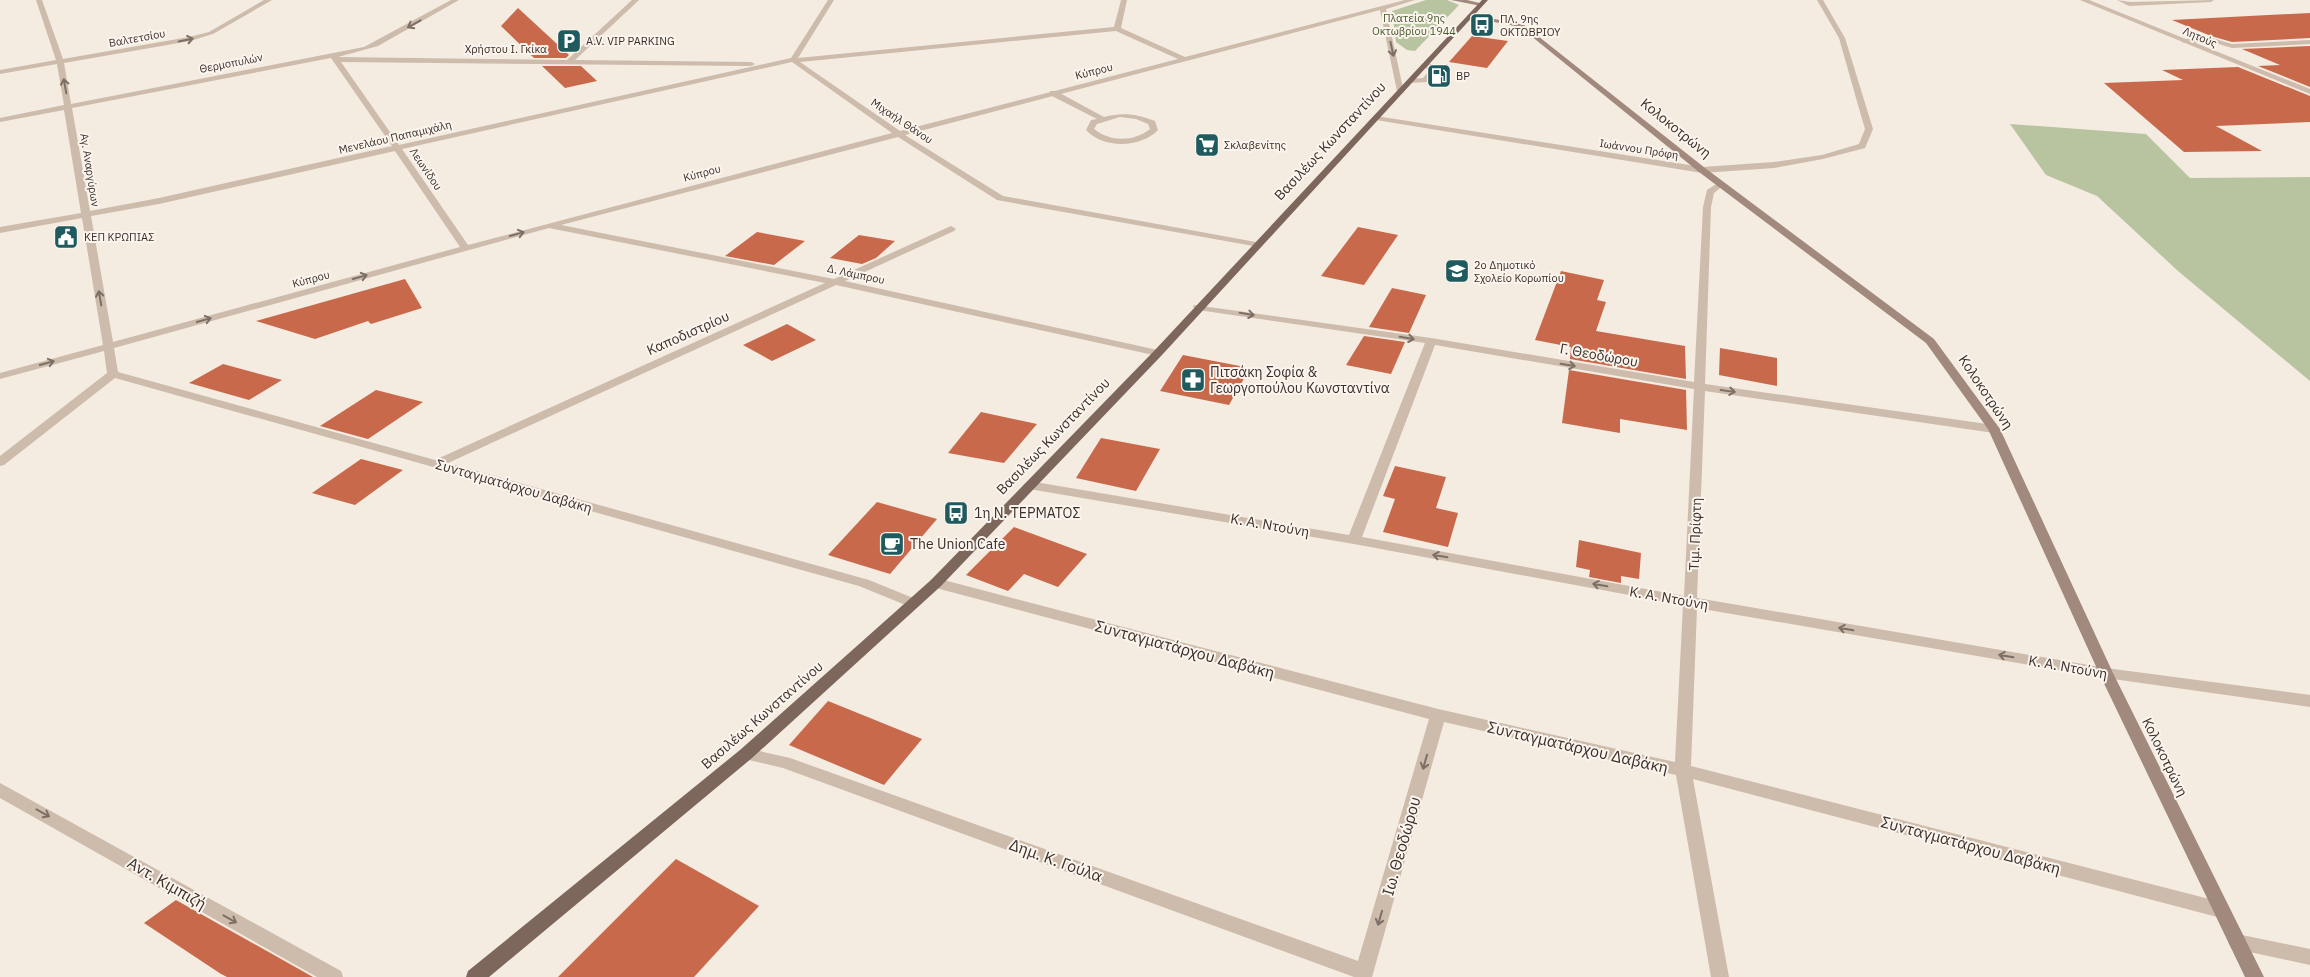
<svg xmlns="http://www.w3.org/2000/svg" width="2310" height="977" viewBox="0 0 2310 977" font-family="'IBM Plex Sans',sans-serif">
<style>
.green{fill:#b8c4a0}
.building{fill:#c8694b}
.lines{fill:none;stroke-linecap:round;stroke-linejoin:round}
.lane{fill:#cdbbac;fill-rule:evenodd}
.street{fill:#cdbbac;fill-rule:evenodd}
.secondary{fill:#a18a7d;fill-rule:evenodd}
.primary{fill:#7d675c;fill-rule:evenodd}
.oneway{stroke:#7d6f65}
.labels{text-anchor:middle;stroke-width:4;stroke-linejoin:round;paint-order:stroke}
.far-park-label{font-size:11px;fill:#4a5a2e;stroke:#fbf5ee}
.far-poi-label{font-size:11px;fill:#3b302b;stroke:#fbf5ee;text-anchor:start}
.far-street-label{font-size:11px;fill:#3b302b;stroke:#fbf5ee}
.street-label{font-size:14px;fill:#3b302b;stroke:#fbf5ee}
.poi-label{font-size:14px;fill:#3b302b;stroke:#fbf5ee;text-anchor:start}
.near-street-label{font-size:16px;fill:#3b302b;stroke:#fbf5ee}
</style>
<rect width="100%" height="100%" fill="#f4ebe1"/>
<g class="green">
<path d="M1426 0H1447L1459 5 1415 51 1407 50 1396 42 1392 11Z"/>
<path d="M2010 124 2146 134 2190 178 2310 177V381L2178 271 2097 196 2046 175Z"/>
</g>
<g class="building">
<path d="M518 8 569 55 566 58H534L501 26Z"/>
<path d="M2310 13V38L2232 42 2211 36 2172 20Z"/>
<path d="M1472 36 1508 41 1487 68 1449 62Z"/>
<path d="M2310 46V87L2258 66 2280 65 2242 49Z"/>
<path d="M542 66H581L597 81 565 88Z"/>
<path d="M2238 67 2310 96V122L2216 126 2262 151 2184 152 2104 83 2183 80 2162 70Z"/>
<path d="M1358 227 1398 235 1364 285 1321 276Z"/>
<path d="M757 232 805 241 774 265 725 256Z"/>
<path d="M859 235 895 241 876 258 862 264 830 258Z"/>
<path d="M1561 271 1604 280 1597 300 1606 302 1596 331 1685 346 1686 379 1570 359 1571 347 1535 340Z"/>
<path d="M405 279 422 308 371 324 368 321 315 339 256 321Z"/>
<path d="M1392 288 1426 295 1409 333 1369 327Z"/>
<path d="M787 324 816 340 772 361 743 345Z"/>
<path d="M1364 336 1405 342 1391 374 1346 365Z"/>
<path d="M1720 348 1777 358V386L1719 375Z"/>
<path d="M1183 355 1250 368 1229 405 1160 391Z"/>
<path d="M223 364 282 380 249 400 189 383Z"/>
<path d="M1569 370 1686 390 1687 430 1620 419V433L1562 423Z"/>
<path d="M376 390 423 402 368 439 320 426Z"/>
<path d="M981 412 1037 424 1004 463 948 453Z"/>
<path d="M1101 438 1160 449 1136 491 1076 478Z"/>
<path d="M361 459 403 470 355 505 312 493Z"/>
<path d="M1395 466 1446 477 1436 508 1458 513 1448 547 1383 532 1395 499 1383 496Z"/>
<path d="M877 502 937 519 890 574 828 555Z"/>
<path d="M1014 527 1087 554 1058 587 1024 574 1008 591 966 575Z"/>
<path d="M1579 540 1641 553 1639 579 1621 576V583L1589 577 1590 570 1576 567Z"/>
<path d="M828 701 922 739 884 785 789 745Z"/>
<path d="M676 859 759 906 694 977H558Z"/>
<path d="M176 900 313 977H227L221 974 144 923Z"/>
</g>
<g class="lines">
<g class="lane">
<path d="M2117 0 2130 2 2214 0 2211 2 2129 6Z"/>
<path d="M2212 38 2232 44 2310 40V44L2232 48 2212 42 2184 43 2181 41 2184 39Z"/>
<path d="M1423 63H1429L1439 70 1428 82 1408 83V79L1423 78 1430 70 1423 67Z"/>
<path d="M1050 91H1056L1104 117C1123 112 1137 114 1155 121L1158 130C1141 148 1103 149 1086 130L1091 120 1097 119 1050 95ZM1120 117 1136 119 1148 124 1150 129C1134 142 1110 142 1094 129L1097 124Z"/>
</g>
<g class="street">
<path d="M36 0H42L63 59 189 37 209 32 264 0H272L213 34 190 41 64 63 71 104 364 47 451 0H459L378 46 338 57 567 60 632 0H639L575 60 751 62 755 64 751 66 341 62 399 145 791 58 828 0H834L798 58 1114 27 1121 0H1127L1121 28 1185 57 1405 0H1415L1386 9 1404 93 1397 91 1380 10 905 135 1003 196 1256 242 1261 245 1259 247 997 200 898 137 561 225 834 279 951 226 956 229 954 231 845 281 1162 351 1163 353 1158 356 836 285 448 463 869 580 918 600 920 603 918 606 913 608 859 586 115 378 4 465 0 466V456L107 373 104 351 0 379V373L103 345 82 218 0 233V227L81 213 64 110 0 122V118L64 105 57 64 0 74V70L56 60ZM1116 31 1178 59 900 131 800 62ZM331 58 392 146 159 198 90 211 72 108ZM792 62 892 133 468 245 402 149ZM395 151 460 247 113 342 91 216 159 204ZM549 228 825 283 435 460 118 372 114 348Z"/>
<path d="M1817 0H1823L1845 38 1873 129 1865 148 1823 159 1774 168 1702 173 1376 120 1372 118 1376 116 1702 167 1774 162 1822 155 1859 144 1865 129 1858 105 1839 38Z"/>
<path d="M2080 0H2089L2310 89V94Z"/>
<path d="M1721 181 1725 184 1714 193 1711 207 1705 384 1994 425 2000 429 1994 433 1705 391 1697 598 2106 668 2310 695V707L2106 678 1697 608 1691 766 2221 902 2227 904 2230 910 2227 916 2221 918 1693 779 1729 977H1711L1676 775 1444 722 1372 977H1354L783 768 740 758 738 754 740 750 746 748 790 758 1358 961 1429 719 936 588 931 586 929 583 931 580 936 578 1438 709 1675 762 1683 605 1354 544 1029 489 1023 485 1029 481 1349 535 1425 343 1198 310 1193 307 1194 305 1431 338 1694 382 1703 207 1707 190ZM1435 345 1694 389 1684 596 1362 537Z"/>
<path d="M0 783 341 971 343 977H317L0 798Z"/>
<path d="M2237 934 2310 949V965L2231 948 2228 942 2231 936Z"/>
</g>
<g class="secondary">
<path d="M1451 0H1467L1484 4 1481 6Z"/>
<path d="M1470 14 1524 25 1705 168 1934 339 2000 429 2113 673 2264 977H2245L2099 673 1988 429 1926 343 1699 172 1520 27 1468 17 1467 16Z"/>
</g>
<path class="primary" d="M1482 0H1488L1162 355 941 586 752 758 489 977H466L468 971 740 750 931 580 1154 351Z"/>
</g>
<defs><path id="oneway-shaft" d="M-6 0H5M1.5-3L5.5 0L1.5 3" fill="none" stroke-width="1.6" stroke-linecap="round" stroke-linejoin="round" transform="scale(1.25)"/></defs>
<g class="oneway">
<use href="#oneway-shaft" transform="translate(414 24) rotate(151)"/>
<use href="#oneway-shaft" transform="translate(186 40) rotate(-12)"/>
<use href="#oneway-shaft" transform="translate(1392 49) rotate(78)"/>
<use href="#oneway-shaft" transform="translate(65 86) rotate(-100)"/>
<use href="#oneway-shaft" transform="translate(517 234) rotate(-15)"/>
<use href="#oneway-shaft" transform="translate(360 277) rotate(-15)"/>
<use href="#oneway-shaft" transform="translate(100 298) rotate(-100)"/>
<use href="#oneway-shaft" transform="translate(1247 314) rotate(9)"/>
<use href="#oneway-shaft" transform="translate(204 320) rotate(-15)"/>
<use href="#oneway-shaft" transform="translate(1407 338) rotate(9)"/>
<use href="#oneway-shaft" transform="translate(47 363) rotate(-15)"/>
<use href="#oneway-shaft" transform="translate(1568 365) rotate(10)"/>
<use href="#oneway-shaft" transform="translate(1728 391) rotate(8)"/>
<use href="#oneway-shaft" transform="translate(1440 556) rotate(-170)"/>
<use href="#oneway-shaft" transform="translate(1600 585) rotate(-170)"/>
<use href="#oneway-shaft" transform="translate(1846 629) rotate(-170)"/>
<use href="#oneway-shaft" transform="translate(2006 656) rotate(-170)"/>
<use href="#oneway-shaft" transform="translate(1425 762) rotate(106)"/>
<use href="#oneway-shaft" transform="translate(43 813) rotate(29)"/>
<use href="#oneway-shaft" transform="translate(1380 918) rotate(106)"/>
<use href="#oneway-shaft" transform="translate(230 919) rotate(29)"/>
</g>
<defs>
<symbol id="bus-square" viewBox="-11 -11 22 22"><rect x="-9" y="-9" width="18" height="18" rx="4" fill="#1f5a5e" stroke="#fbf5ee"/><path d="M-5-6H5V4H4V6H2V4H-2V6H-4V4H-5ZM-3.5-4V0h7V-4ZM-3.5 1.2v1.5H-2V1.2ZM2 1.2v1.5H3.5V1.2Z" fill="#fff"/></symbol>
<symbol id="parking-square" viewBox="-11 -11 22 22"><rect x="-9" y="-9" width="18" height="18" rx="4" fill="#1f5a5e" stroke="#fbf5ee"/><path d="M-3.5-5.5H1a3.5 3.5 0 0 1 0 7H-1V5.5H-3.5ZM-1-3.4V-.6H.8a1.4 1.4 0 0 0 0-2.8Z" fill="#fff"/></symbol>
<symbol id="fuel-square" viewBox="-11 -11 22 22"><rect x="-9" y="-9" width="18" height="18" rx="4" fill="#1f5a5e" stroke="#fbf5ee"/><path d="M-5.5-6h7V0h2V4h1.3V-2.5L3-4.5l.8-.8L6-3V5H2.5V1h-1V6h-7ZM-4.2-4.7v3.2H.2V-4.7Z" fill="#fff"/></symbol>
<symbol id="supermarket-square" viewBox="-11 -11 22 22"><rect x="-9" y="-9" width="18" height="18" rx="4" fill="#1f5a5e" stroke="#fbf5ee"/><path d="M-6-5.5h2.5l.6 2H6L4.5 2H-2.5L-4.4-4H-6ZM-1.5 3.2a1.3 1.3 0 1 0 .1 0ZM3 3.2a1.3 1.3 0 1 0 .1 0Z" fill="#fff"/></symbol>
<symbol id="civic-square" viewBox="-11 -11 22 22"><rect x="-9" y="-9" width="18" height="18" rx="4" fill="#1f5a5e" stroke="#fbf5ee"/><path d="M-.6-6.5H3V-4.5H.6V-3L4-1V1h2V6H-6V1h2V-1L-.6-3ZM-1.2 2.5V6h2.4V2.5Z" fill="#fff"/></symbol>
<symbol id="school-square" viewBox="-11 -11 22 22"><rect x="-9" y="-9" width="18" height="18" rx="4" fill="#1f5a5e" stroke="#fbf5ee"/><path d="M0-5L7-2L0 1L-7-2ZM-4 1L0 2.5L4 1V4Q0 6-4 4Z" fill="#fff"/></symbol>
<symbol id="pharmacy-square" viewBox="-11 -11 22 22"><rect x="-9" y="-9" width="18" height="18" rx="4" fill="#1f5a5e" stroke="#fbf5ee"/><path d="M-2-6h4v4h4v4h-4v4h-4v-4h-4v-4h4Z" fill="#fff"/></symbol>
<symbol id="cafe-square" viewBox="-11 -11 22 22"><rect x="-9" y="-9" width="18" height="18" rx="4" fill="#1f5a5e" stroke="#fbf5ee"/><path d="M-5.5-4.5H6V0H3Q3 3.5 0 3.5H-2.5Q-5.5 3.5-5.5 0ZM3-3.2v2h1.7v-2ZM-6 4.5H4V6H-6Z" fill="#fff"/></symbol>
</defs>
<g fill-rule="evenodd">
<use href="#bus-square" x="1468" y="11" width="28" height="28"/>
<use href="#parking-square" x="555" y="27" width="28" height="28"/>
<use href="#fuel-square" x="1425" y="62" width="28" height="28"/>
<use href="#supermarket-square" x="1193" y="131" width="28" height="28"/>
<use href="#civic-square" x="52" y="223" width="28" height="28"/>
<use href="#school-square" x="1443" y="257" width="28" height="28"/>
<use href="#pharmacy-square" x="1179" y="366" width="28" height="28"/>
<use href="#bus-square" x="942" y="499" width="28" height="28"/>
<use href="#cafe-square" x="878" y="530" width="28" height="28"/>
</g>
<g class="labels">
<g class="far-park-label">
<text x="1414" y="22">Πλατεία 9ης<tspan x="1414" dy="13">Οκτωβρίου 1944</tspan></text>
</g>
<g class="far-poi-label">
<text x="1500" y="23">ΠΛ. 9ης<tspan x="1500" dy="13">ΟΚΤΩΒΡΙΟΥ</tspan></text>
<text x="586" y="45">A.V. VIP PARKING</text>
<text x="1456" y="80">BP</text>
<text x="1224" y="149">Σκλαβενίτης</text>
<text x="84" y="241">ΚΕΠ ΚΡΩΠΙΑΣ</text>
<text x="1474" y="269">2ο Δημοτικό<tspan x="1474" dy="13">Σχολείο Κορωπίου</tspan></text>
</g>
<g class="far-street-label">
<text transform="translate(2200 37) rotate(23)" y="4">Λητούς</text>
<text transform="translate(137 38) rotate(-10)" y="4">Βαλτετσίου</text>
<text x="506" y="53">Χρήστου Ι. Γκίκα</text>
<text transform="translate(231 63) rotate(-11)" y="4">Θερμοπυλών</text>
<text transform="translate(1094 71) rotate(-14)" y="4">Κύπρου</text>
<text transform="translate(902 121) rotate(34)" y="4">Μιχαήλ Θάνου</text>
<text transform="translate(395 137) rotate(-13)" y="4">Μενελάου Παπαμιχάλη</text>
<text transform="translate(1639 149) rotate(9)" y="4">Ιωάννου Πρόφη</text>
<text transform="translate(426 169) rotate(56)" y="4">Λεωνίδου</text>
<text transform="translate(90 170) rotate(81)" y="4">Αγ. Αναργύρων</text>
<text transform="translate(702 173) rotate(-15)" y="4">Κύπρου</text>
<text transform="translate(856 274) rotate(12)" y="4">Δ. Λάμπρου</text>
<text transform="translate(311 279) rotate(-15)" y="4">Κύπρου</text>
</g>
<g class="street-label">
<text transform="translate(1676 128) rotate(39)" y="5">Κολοκοτρώνη</text>
<text transform="translate(1330 141) rotate(-47)" y="5">Βασιλέως Κωνσταντίνου</text>
<text transform="translate(688 333) rotate(-24)" y="5">Καποδιστρίου</text>
<text transform="translate(1599 355) rotate(10)" y="5">Γ. Θεοδώρου</text>
<text transform="translate(1986 392) rotate(56)" y="5">Κολοκοτρώνη</text>
<text transform="translate(1053 436) rotate(-46)" y="5">Βασιλέως Κωνσταντίνου</text>
<text transform="translate(514 486) rotate(16)" y="5">Συνταγματάρχου Δαβάκη</text>
<text transform="translate(1270 525) rotate(10)" y="5">Κ. Α. Ντούνη</text>
<text transform="translate(1695 534) rotate(-88)" y="5">Τιμ. Πρίφτη</text>
<text transform="translate(1669 598) rotate(10)" y="5">Κ. Α. Ντούνη</text>
<text transform="translate(2068 667) rotate(10)" y="5">Κ. Α. Ντούνη</text>
<text transform="translate(762 715) rotate(-41)" y="5">Βασιλέως Κωνσταντίνου</text>
<text transform="translate(2165 757) rotate(64)" y="5">Κολοκοτρώνη</text>
</g>
<g class="poi-label">
<text x="1210" y="377">Πιτσάκη Σοφία &amp;<tspan x="1210" dy="16">Γεωργοπούλου Κωνσταντίνα</tspan></text>
<text x="974" y="518">1η Ν. ΤΕΡΜΑΤΟΣ</text>
<text x="910" y="549">The Union Cafe</text>
</g>
<g class="near-street-label">
<text transform="translate(1185 649) rotate(15)" y="6">Συνταγματάρχου Δαβάκη</text>
<text transform="translate(1578 747) rotate(13)" y="6">Συνταγματάρχου Δαβάκη</text>
<text transform="translate(1971 845) rotate(15)" y="6">Συνταγματάρχου Δαβάκη</text>
<text transform="translate(1401 846) rotate(-74)" y="6">Ιω. Θεοδώρου</text>
<text transform="translate(1056 860) rotate(20)" y="6">Δημ. Κ. Γούλα</text>
<text transform="translate(167 883) rotate(30)" y="6">Αντ. Κιμπιζή</text>
</g>
</g>
</svg>
